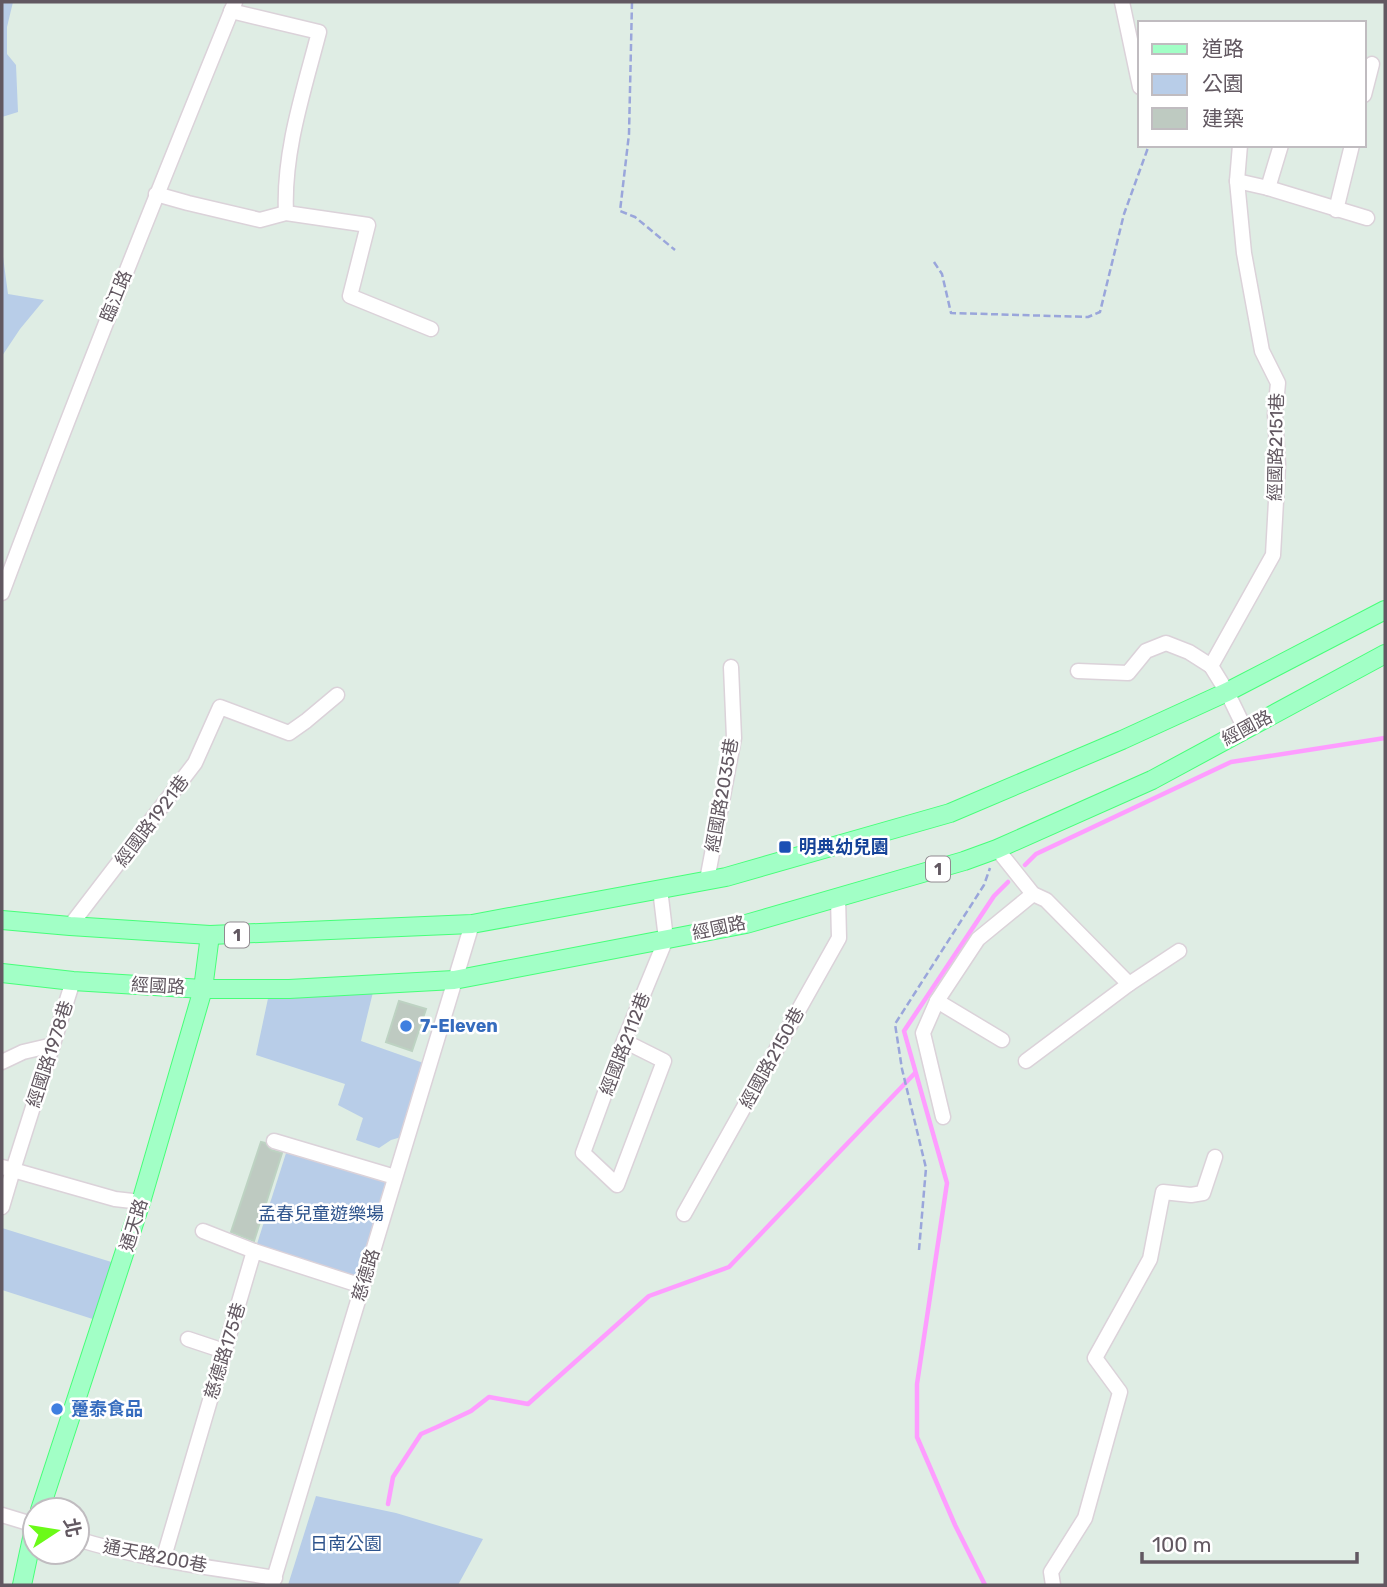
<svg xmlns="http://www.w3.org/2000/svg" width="1387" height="1587" viewBox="0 0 1387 1587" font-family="Rubik,'Noto Sans TC',sans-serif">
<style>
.green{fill:#b8cde8}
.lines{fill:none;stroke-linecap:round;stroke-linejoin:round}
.stream{stroke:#fe9dff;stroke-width:4.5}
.building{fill:#becac1;stroke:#bdd2c2;stroke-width:2}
.minor-casing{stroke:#dbd2d9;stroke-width:17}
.major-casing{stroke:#46ff79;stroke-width:20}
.path{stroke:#9aa6db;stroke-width:2.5;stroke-dasharray:7 3.5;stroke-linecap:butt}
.minor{stroke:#fff;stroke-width:14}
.major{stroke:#a2ffc6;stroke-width:18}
.transit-dot{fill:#1a4fb4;stroke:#fff;stroke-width:2.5}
.shop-dot{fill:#3f7fe0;stroke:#fff;stroke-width:2.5}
.labels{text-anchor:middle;stroke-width:5;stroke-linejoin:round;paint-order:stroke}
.shield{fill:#fff;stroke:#918a90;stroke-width:2}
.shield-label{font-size:16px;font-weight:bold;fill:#625861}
.street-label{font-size:18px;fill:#625861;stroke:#fff}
.transit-label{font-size:18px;font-weight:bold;fill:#164399;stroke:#fff;text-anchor:start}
.shop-label{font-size:18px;font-weight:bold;fill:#366cbe;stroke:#fff;text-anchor:start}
.park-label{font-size:18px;fill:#2d538c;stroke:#fff}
</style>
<rect width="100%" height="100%" fill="#dfede4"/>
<g class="green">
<path d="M2 2H13L7 27V54L16 65 18 112 2 117Z"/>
<path d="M2 249 8 294 44 300 20 329 2 356Z"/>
<path d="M375 984 361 1041 429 1065 408 1135 391 1140 379 1148 356 1140 363 1118 338 1105 345 1084 256 1055 270 989Z"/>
<path d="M287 1150 386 1181 357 1280 256 1247Z"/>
<path d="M2 1228 121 1265 102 1322 2 1290Z"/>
<path d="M316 1496 396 1513 483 1539 458 1585H288Z"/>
</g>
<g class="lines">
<g class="stream">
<path d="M1025 865 1036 854 1231 762 1385 738"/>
<path d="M388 1504 393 1477 421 1434 437 1427 471 1411 489 1397 528 1404 649 1296 729 1267 915 1073"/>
<path d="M985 1585 955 1525 917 1437V1384L947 1183 904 1031 994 896 1008 882"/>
</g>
</g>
<g class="building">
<path d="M399 1001 426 1009 412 1051 386 1042Z"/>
<path d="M261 1142 265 1143 271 1150 282 1153 254 1241 231 1232Z"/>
</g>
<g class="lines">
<defs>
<g id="minor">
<path d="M1122 2 1140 87"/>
<path d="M231 11 319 32C304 90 283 152 286 213"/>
<path d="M1364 95 1372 64"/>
<path d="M1240 145 1237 181 1244 253 1262 351 1278 383 1275 414 1278 465 1273 555 1211 666 1227 692 1245 729"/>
<path d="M1237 181 1268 188 1367 218"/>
<path d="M1268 188 1281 145"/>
<path d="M156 194 188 203 260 220 286 213 368 225 350 296 431 329"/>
<path d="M1336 210 1352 145"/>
<path d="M2 593C76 395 155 198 235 2"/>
<path d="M1078 671 1128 673 1146 651 1166 643 1189 652 1211 666"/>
<path d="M997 849 1033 894 1046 900 1129 984"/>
<path d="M707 880 734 738 731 667"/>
<path d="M70 926 195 763 220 707 289 733 306 721 337 695"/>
<path d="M73 981 13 1170 115 1199 141 1202"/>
<path d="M937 1001 1002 1040"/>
<path d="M624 1041 664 1061 617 1185 583 1153 624 1041 666 939 660 889"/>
<path d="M1026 1061 1129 984 1179 951"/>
<path d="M2 1062 23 1052 53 1045"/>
<path d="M943 1117 923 1033 937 1001 978 939 1033 894"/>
<path d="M274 1141 395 1177"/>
<path d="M2 1167 13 1170 2 1207"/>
<path d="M684 1214 839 938 838 897"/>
<path d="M203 1231 254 1251"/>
<path d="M188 1339 224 1351"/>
<path d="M2 1515 35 1525"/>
<path d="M77 1539C141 1559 209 1567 275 1578"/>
<path d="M163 1560 254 1251 362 1286"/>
<path d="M272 1585 472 924"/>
<path d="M1053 1585 1051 1572 1085 1518 1120 1392 1095 1358 1150 1259 1163 1192 1191 1195 1203 1193 1215 1157"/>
</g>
<g id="major">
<path d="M2 920 70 926 210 935 472 924 726 877 950 813 1122 740 1227 692 1385 610"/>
<path d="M2 973 73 981 203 989H289L454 980 746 924 964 861 997 849 1152 780 1385 654"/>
<path d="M40 1510 141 1202 203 989 210 935"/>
<path d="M22 1585 35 1524"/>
</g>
</defs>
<use href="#minor" class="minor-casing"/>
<use href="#major" class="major-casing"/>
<g class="path">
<path d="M632 2 629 134 620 211 635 217 675 250"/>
<path d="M934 262 942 274 951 313 1088 317 1100 312 1124 214 1149 145"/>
<path d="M919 1250 926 1168 902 1069 895 1024 984 885 990 868"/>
</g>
<use href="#minor" class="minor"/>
<use href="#major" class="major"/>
</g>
<rect class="transit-dot" x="778" y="840" width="14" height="14" rx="3.5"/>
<g class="shop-dot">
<circle cx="406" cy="1026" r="7"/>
<circle cx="57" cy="1409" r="7"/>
</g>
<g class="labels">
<g class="shield">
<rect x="926" y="856.5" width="24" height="25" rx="5"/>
<rect x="225" y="922.5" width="24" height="25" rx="5"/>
</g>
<g class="shield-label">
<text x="938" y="875">1</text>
<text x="237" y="941">1</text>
</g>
<g class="street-label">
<text transform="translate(116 296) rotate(-68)" y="6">臨江路</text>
<text transform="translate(1276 447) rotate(-89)" y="6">經國路2151巷</text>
<text transform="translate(1247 728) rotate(-28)" y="6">經國路</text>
<text transform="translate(722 795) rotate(-80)" y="6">經國路2035巷</text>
<text transform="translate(152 821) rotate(-53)" y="6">經國路1921巷</text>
<text transform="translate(719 928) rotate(-12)" y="6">經國路</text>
<text transform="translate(158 986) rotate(3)" y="6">經國路</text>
<text transform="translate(625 1044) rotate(-69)" y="6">經國路2112巷</text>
<text transform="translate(50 1054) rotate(-72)" y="6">經國路1978巷</text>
<text transform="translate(772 1058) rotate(-61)" y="6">經國路2150巷</text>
<text transform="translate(134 1225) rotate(-73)" y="6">通天路</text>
<text transform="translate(366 1275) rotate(-73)" y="6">慈德路</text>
<text transform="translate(225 1351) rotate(-73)" y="6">慈德路175巷</text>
<text transform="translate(155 1556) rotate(11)" y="6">通天路200巷</text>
</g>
<g class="transit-label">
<text x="799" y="853">明典幼兒園</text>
</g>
<g class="shop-label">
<text x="420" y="1032">7-Eleven</text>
<text x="71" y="1415">躉泰食品</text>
</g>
<g class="park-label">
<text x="321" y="1220">孟春兒童遊樂場</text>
<text x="346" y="1550">日南公園</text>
</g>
</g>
<rect width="1387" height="1587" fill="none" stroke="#625861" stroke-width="7"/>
<rect x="1138" y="21" width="228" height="126" fill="#ffffff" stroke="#c0bcc0" stroke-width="2"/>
<rect x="1152" y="44" width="35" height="10" fill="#a2ffc6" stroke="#c0bcc0" stroke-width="2"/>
<text x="1202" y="56" font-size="21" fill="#625861">道路</text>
<rect x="1152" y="74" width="35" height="21" fill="#b8cde8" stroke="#c0bcc0" stroke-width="2"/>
<text x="1202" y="91" font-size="21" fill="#625861">公園</text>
<rect x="1152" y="108" width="35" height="21" fill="#becac1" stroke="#c0bcc0" stroke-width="2"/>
<text x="1202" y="126" font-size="21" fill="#625861">建築</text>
<g transform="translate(56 1531) rotate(78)"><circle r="33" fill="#ffffff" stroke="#c0bcc0" stroke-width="2"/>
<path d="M0-5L12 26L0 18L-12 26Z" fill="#6bfa18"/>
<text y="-10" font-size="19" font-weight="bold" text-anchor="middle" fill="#625861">北</text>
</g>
<path d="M1142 1552v10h215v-10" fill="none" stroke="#625861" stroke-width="3.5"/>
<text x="1152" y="1552" font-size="21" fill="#625861" stroke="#ffffff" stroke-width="5" paint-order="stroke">100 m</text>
</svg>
